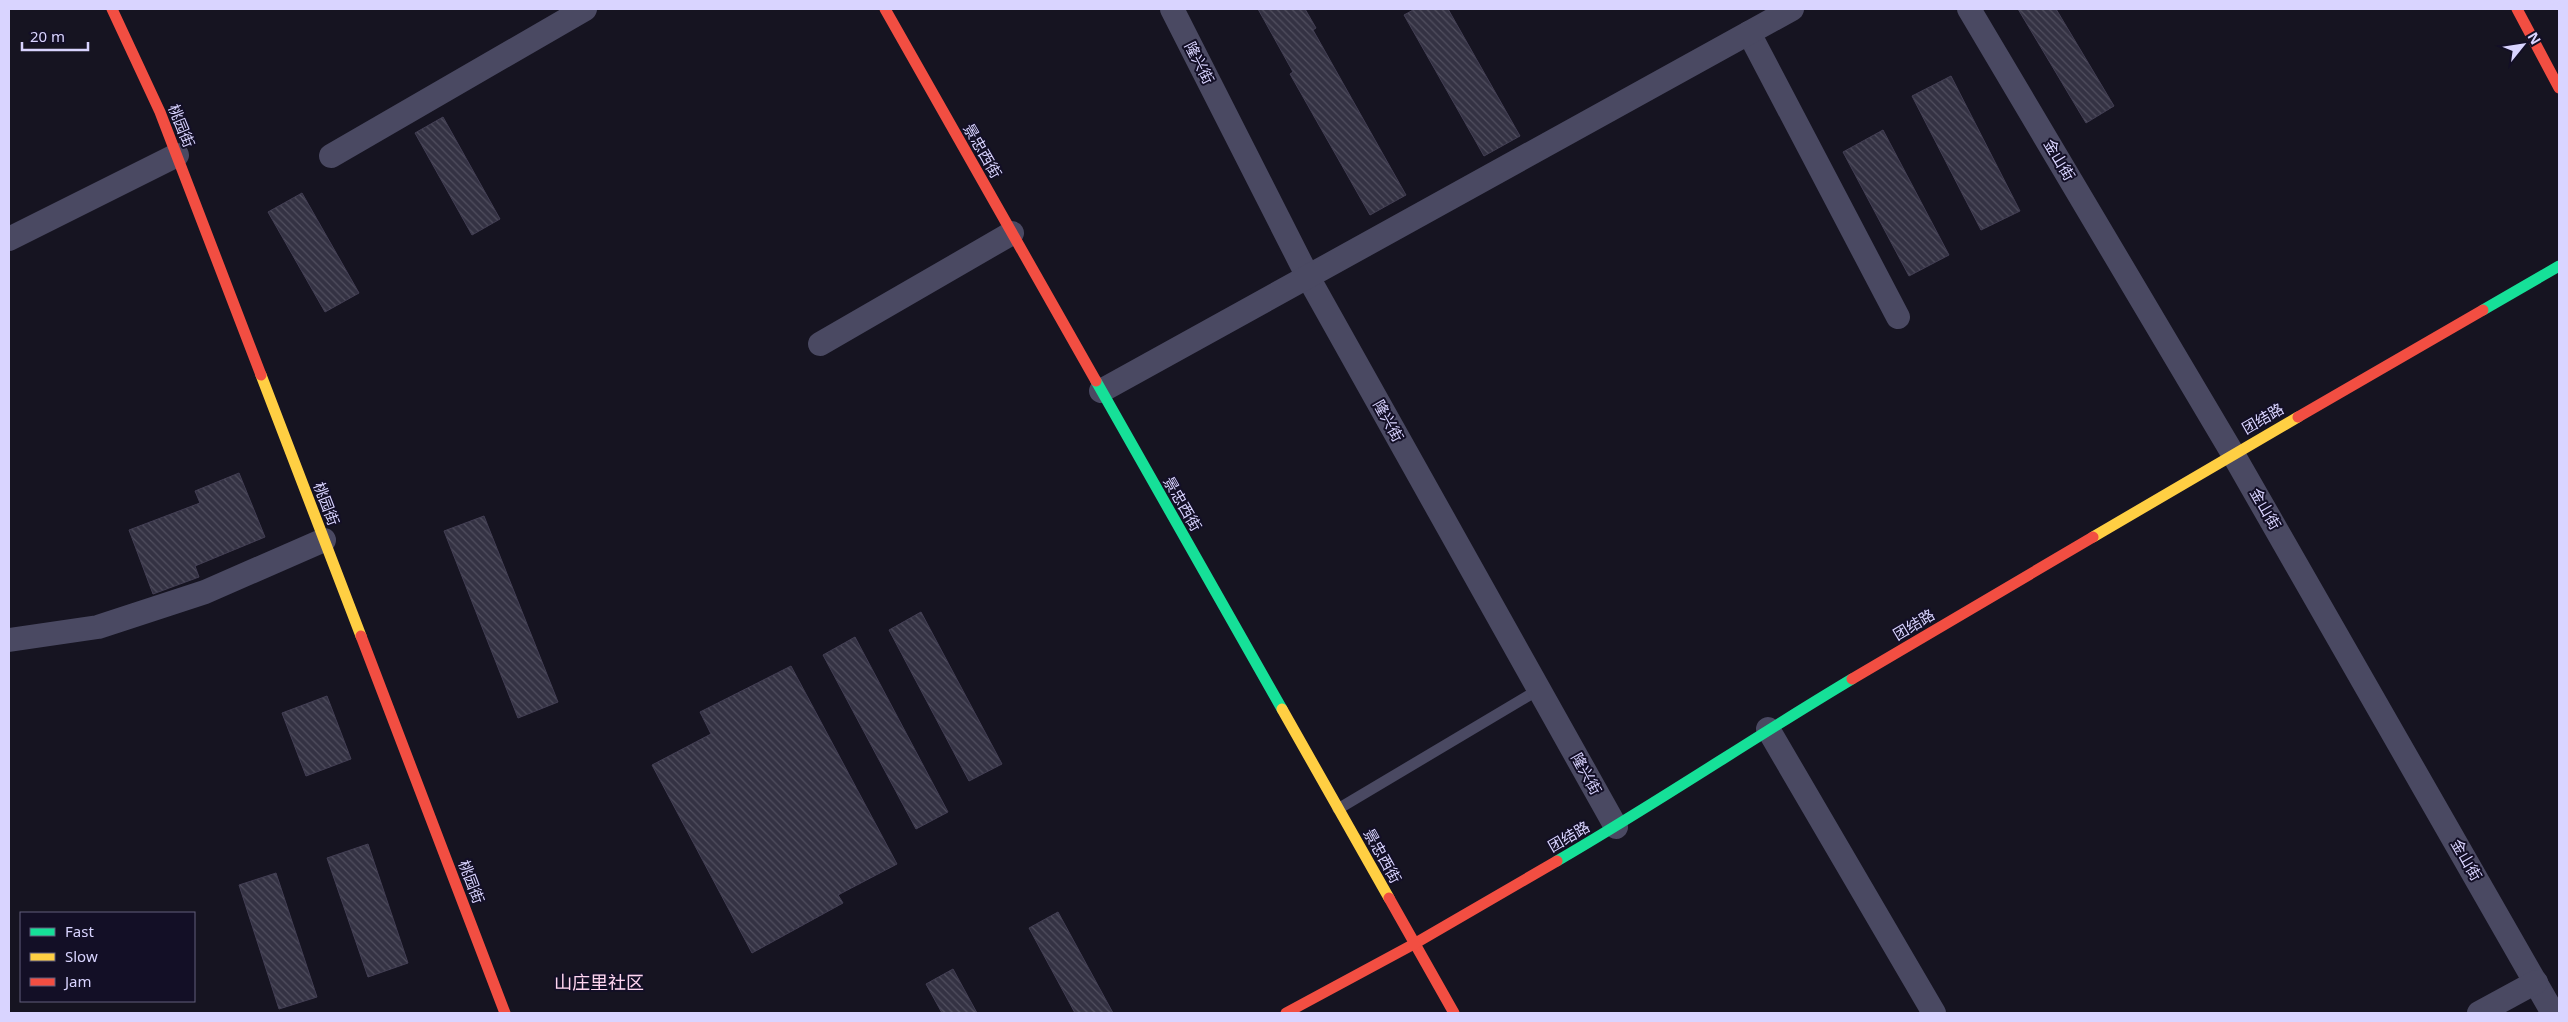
<svg xmlns="http://www.w3.org/2000/svg" width="2568" height="1022" viewBox="0 0 2568 1022" font-family="'Noto Sans','Noto Sans SC',sans-serif">
<style>
.building{fill:url(#building-back-hatch);stroke:#433f54}
.lines{fill:none;stroke-linecap:round;stroke-linejoin:round}
.lane{stroke:#4a4962;stroke-width:11}
.street{stroke:#4a4962;stroke-width:24}
.fast{stroke:#16e098;stroke-width:11}
.slow{stroke:#ffcf43;stroke-width:11}
.jam{stroke:#f24e42;stroke-width:11}
.labels{text-anchor:middle;stroke-width:4;stroke-linejoin:round;paint-order:stroke}
.street-label{font-size:15px;fill:#d9d4ff;stroke:#130f26}
.quarter-label{font-size:18px;fill:#ffd6f0;stroke:#130f26}
</style>
<defs>
<pattern id="building-back-hatch" width="6" height="6" patternUnits="userSpaceOnUse" patternTransform="scale(1.25)"><rect width="6" height="6" fill="#343243"/><path d="M-1 5l2 2M0 0l6 6M5-1l2 2" fill="none" stroke="#514f5f"/></pattern>
</defs>
<rect width="100%" height="100%" fill="#161421"/>
<g class="building">
<path d="M1258 9H1305L1316 28 1313 30 1406 195 1370 215 1290 74 1293 72Z"/>
<path d="M1415 9H1448L1520 136 1484 156 1404 15Z"/>
<path d="M2018 9H2056L2114 106 2086 123Z"/>
<path d="M1951 76 2020 211 1981 230 1912 96Z"/>
<path d="M443 117 500 219 472 235 415 133Z"/>
<path d="M1883 130 1949 255 1909 276 1843 152Z"/>
<path d="M302 193 359 293 325 312 268 212Z"/>
<path d="M239 473 265 537 195 566 199 577 153 594 129 530 200 503 195 491Z"/>
<path d="M484 516 558 702 518 718 444 531Z"/>
<path d="M921 612 1002 764 969 781 889 630Z"/>
<path d="M855 637 948 812 916 829 823 655Z"/>
<path d="M791 666 897 864 838 895 843 903 752 953 652 765 711 734 700 712Z"/>
<path d="M327 696 351 759 306 776 282 713Z"/>
<path d="M368 844 408 963 368 977 327 858Z"/>
<path d="M276 873 317 997 279 1009 239 885Z"/>
<path d="M1058 912 1113 1013H1075L1029 928Z"/>
<path d="M953 969 977 1013H942L926 984Z"/>
</g>
<g class="lines">
<path class="lane" d="M1338 809 1538 690"/>
<g class="street">
<path d="M1172 9 1308 277 1616 827"/>
<path d="M1969 9 2233 454 2553 1013"/>
<path d="M1749 33 1898 317"/>
<path d="M331 156 585 9"/>
<path d="M9 239 177 155"/>
<path d="M820 344 1012 233"/>
<path d="M1101 391 1792 9"/>
<path d="M9 640 98 627 205 592 324 540"/>
<path d="M1768 729 1934 1013"/>
<path d="M2479 1013 2536 982"/>
</g>
<g class="fast">
<path d="M2483 310 2559 266"/>
<path d="M1096 381 1282 709"/>
<path d="M1557 861C1657 803 1753 738 1852 679"/>
</g>
<g class="slow">
<path d="M261 375 361 636"/>
<path d="M2093 537 2298 417"/>
<path d="M1282 709 1389 898"/>
</g>
<g class="jam">
<path d="M112 9 160 112 261 375"/>
<path d="M885 9 1096 381"/>
<path d="M2517 9 2559 88"/>
<path d="M2298 417 2483 310"/>
<path d="M361 636 505 1013"/>
<path d="M1852 679 2093 537"/>
<path d="M1389 898 1454 1013"/>
<path d="M1286 1013 1414 944 1557 861"/>
</g>
</g>
<g class="labels">
<g class="street-label">
<text transform="translate(1199 63) rotate(63)" y="5">隆兴街</text>
<text transform="translate(181 126) rotate(68)" y="5">桃园街</text>
<text transform="translate(982 151) rotate(60)" y="5">景忠西街</text>
<text transform="translate(2059 160) rotate(59)" y="5">金山街</text>
<text transform="translate(2263 419) rotate(-30)" y="5">团结路</text>
<text transform="translate(1388 421) rotate(61)" y="5">隆兴街</text>
<text transform="translate(326 504) rotate(69)" y="5">桃园街</text>
<text transform="translate(1182 504) rotate(60)" y="5">景忠西街</text>
<text transform="translate(2265 509) rotate(60)" y="5">金山街</text>
<text transform="translate(1914 625) rotate(-31)" y="5">团结路</text>
<text transform="translate(1586 774) rotate(61)" y="5">隆兴街</text>
<text transform="translate(1569 837) rotate(-30)" y="5">团结路</text>
<text transform="translate(1382 856) rotate(61)" y="5">景忠西街</text>
<text transform="translate(2466 860) rotate(60)" y="5">金山街</text>
<text transform="translate(471 882) rotate(69)" y="5">桃园街</text>
</g>
<g class="quarter-label">
<text x="599" y="989">山庄里社区</text>
</g>
</g>
<rect width="2568" height="1022" fill="none" stroke="#d9d4ff" stroke-width="20"/>
<rect x="20" y="912" width="175" height="90" fill="#130f26" stroke="#625e7d"/>
<rect x="30" y="928" width="25" height="8" fill="#16e098" stroke="#625e7d"/>
<text x="65" y="937" font-size="15" fill="#d9d4ff">Fast</text>
<rect x="30" y="953" width="25" height="8" fill="#ffcf43" stroke="#625e7d"/>
<text x="65" y="962" font-size="15" fill="#d9d4ff">Slow</text>
<rect x="30" y="978" width="25" height="8" fill="#f24e42" stroke="#625e7d"/>
<text x="65" y="987" font-size="15" fill="#d9d4ff">Jam</text>
<g transform="translate(2523 45) rotate(60)" stroke="#130f26" stroke-width="4" paint-order="stroke">
<path d="M0-4L9 19L0 12L-9 19Z" fill="#d9d4ff"/>
<text y="-8" font-size="14" font-weight="bold" text-anchor="middle" fill="#d9d4ff">N</text>
</g>
<path d="M22 42v8h66v-8" fill="none" stroke="#d9d4ff" stroke-width="2.5"/>
<text x="30" y="42" font-size="15" fill="#d9d4ff" stroke="#130f26" stroke-width="4" paint-order="stroke">20 m</text>
</svg>
